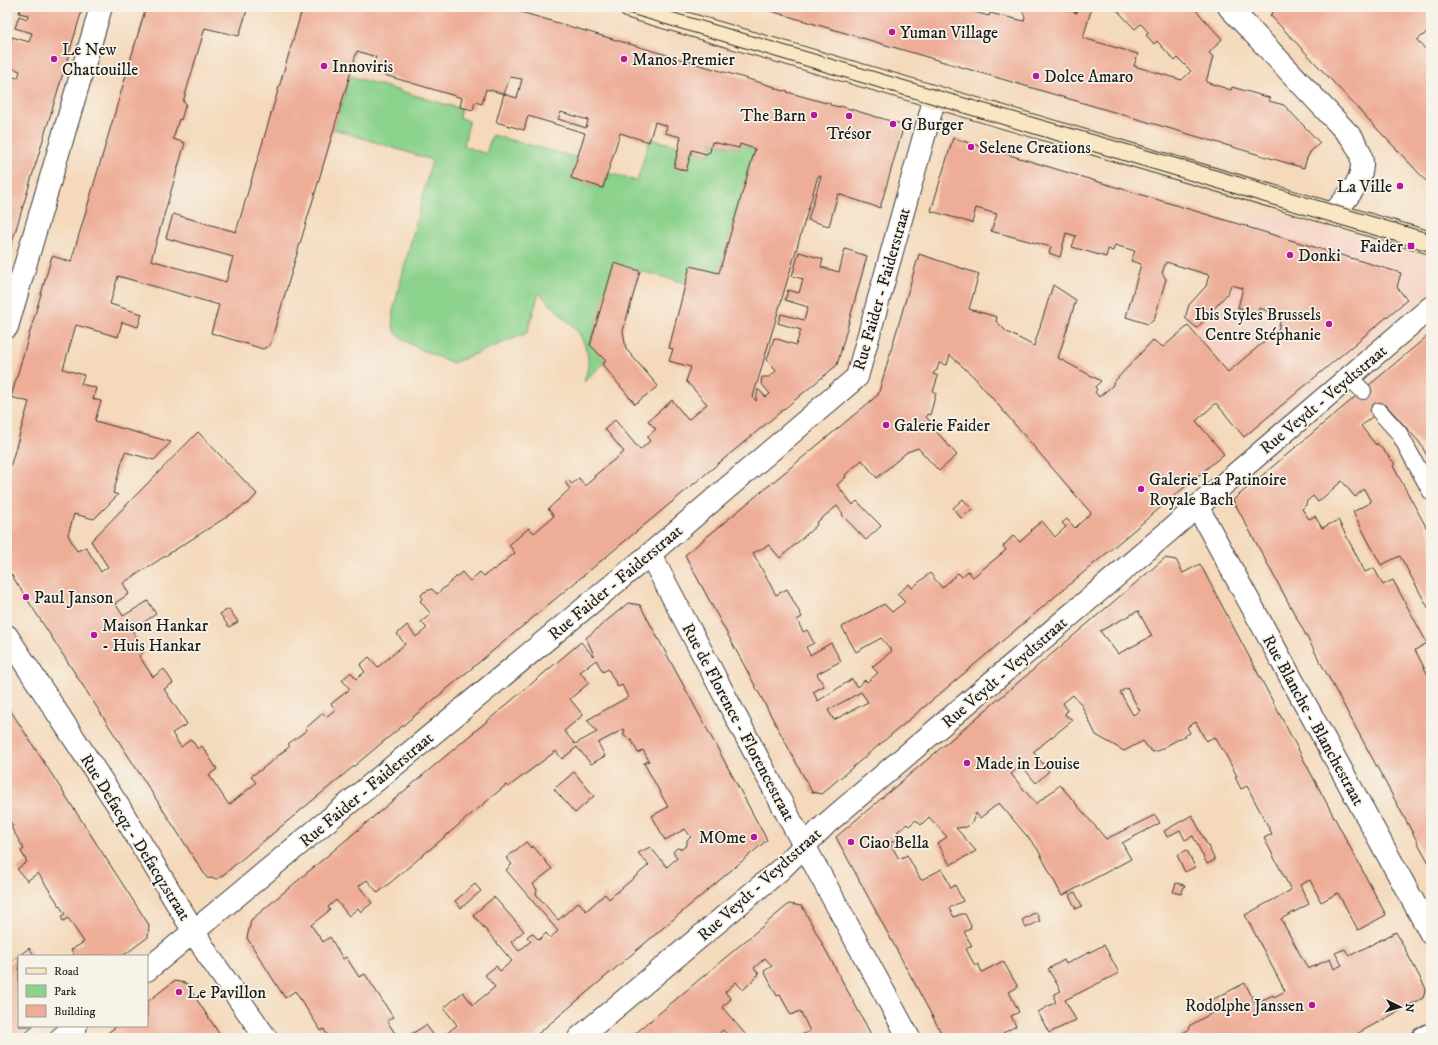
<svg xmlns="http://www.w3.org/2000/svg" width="1438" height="1045" viewBox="0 0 1438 1045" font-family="'IM FELL DW Pica',serif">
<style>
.built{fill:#f6d2c4}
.green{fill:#8bd28c;stroke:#547754}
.building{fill:#eead97;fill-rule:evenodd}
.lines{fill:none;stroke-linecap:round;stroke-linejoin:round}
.service-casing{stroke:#3c3834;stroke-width:18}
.minor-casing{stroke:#3c3834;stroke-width:24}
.tertiary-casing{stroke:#3c3834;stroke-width:24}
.secondary-casing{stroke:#3c3834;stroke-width:24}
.service{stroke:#fff;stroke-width:16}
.minor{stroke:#fff;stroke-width:22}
.tertiary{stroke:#fff;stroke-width:22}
.secondary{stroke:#f9e7c3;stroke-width:22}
.tram{stroke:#1c1c1c;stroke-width:1}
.poi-dot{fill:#b5179e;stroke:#f7f3e8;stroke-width:1.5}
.labels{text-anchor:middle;stroke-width:3.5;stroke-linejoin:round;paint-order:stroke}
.poi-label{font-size:17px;fill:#1c1c1c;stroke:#f7f3e8;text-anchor:start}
.street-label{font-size:17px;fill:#1c1c1c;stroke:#f7f3e8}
</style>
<rect width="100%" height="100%" fill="#f7f3e8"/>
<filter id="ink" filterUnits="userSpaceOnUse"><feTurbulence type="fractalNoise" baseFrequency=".025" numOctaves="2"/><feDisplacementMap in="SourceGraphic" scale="8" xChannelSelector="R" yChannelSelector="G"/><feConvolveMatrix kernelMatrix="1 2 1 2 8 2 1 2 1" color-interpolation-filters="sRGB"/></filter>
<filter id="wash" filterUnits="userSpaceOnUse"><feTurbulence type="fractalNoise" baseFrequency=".012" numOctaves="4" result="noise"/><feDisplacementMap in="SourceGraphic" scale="16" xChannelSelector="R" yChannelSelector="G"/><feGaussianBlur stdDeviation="0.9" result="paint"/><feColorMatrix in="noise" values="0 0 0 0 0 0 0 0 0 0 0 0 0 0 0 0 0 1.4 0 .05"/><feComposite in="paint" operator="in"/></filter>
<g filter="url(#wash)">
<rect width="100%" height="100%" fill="#f4d9bb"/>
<path class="built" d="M1250 213 1275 221 1277 214 1431 258V290L1273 423 1193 333 1228 293Z"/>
<path class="green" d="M350 76 461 109 459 117 469 121 464 146 486 154 492 135 578 158 571 178 603 188 608 173 637 181 650 139 679 146 674 167 686 170 692 150 706 154 710 152 712 142 739 148 740 144 755 149 719 273 691 266 686 283 614 264 590 344 606 361 584 382C591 361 589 353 579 333L539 293 527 333 453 363C439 357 400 343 394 330 392 325 393 317 393 311L432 160 334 129Z"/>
<g id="blocks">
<g class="building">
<path d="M21 7H83L7 259V80L8 76 18 78 20 71 7 66V55L12 37 29 42 32 33 15 28 19 16 27 19 28 15 19 13Z"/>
<path d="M146 7H248L239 36 205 28 183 102 186 103 181 120 179 119 173 139 185 143 151 260 226 282 233 257 166 238 173 214 236 232 301 13 283 7H504L775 87 774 88 784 91 785 90 788 91 787 92 826 103V102L830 103V105L840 107V106L904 125 880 208 838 194 829 226 808 220 821 176H818L753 397 756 401 758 389 766 397 770 394 761 383 762 377H769L776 371 767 360 774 338 796 345 801 330 778 323 781 314 804 320 808 307 785 300 788 290 799 293 803 279 792 276 799 252 823 259 821 267 839 272 845 249 867 256 837 365 218 879 207 878 7 568V478L29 402 11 397 52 256 71 262ZM357 51 376 57 371 71 462 98 460 107 473 110 475 102 482 104 486 89 504 94 496 122 524 130 528 116 585 133 571 178 603 188 620 133 649 142 655 122 667 126 665 133 681 137 674 167 686 171 692 150 706 154 710 152 712 142 739 148 740 144 755 149 719 273 690 266 669 348 673 349 669 361 691 367 686 381 707 404 688 420 672 400 648 421 656 429 648 436V438L650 441 640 450 615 420 605 429 624 452 594 476 595 477 585 486 579 478 572 484 568 480 565 482 570 489 548 509 554 516 534 533 529 528 509 545 515 553 494 570 493 569 484 576 480 572 470 581 462 572 437 594 432 589 424 592 421 595 422 599 420 601 431 614 421 622 427 628 416 637 407 625 397 634 405 644 378 667 369 657 360 665 365 672 356 679 351 672 342 680 350 689 331 704 336 709 326 717 323 713 306 728 307 730 288 744 290 746 262 769 251 776 256 783 229 805 209 775 217 769 202 746 198 749 191 739 181 747 172 733 187 724 164 689 173 683 164 669 153 677 139 656 144 652 132 630 156 614 148 601 123 616 115 603 129 594 123 583 250 502 257 494 198 432 91 541 108 567 101 572 86 547 77 551 68 535 74 514 94 519 118 495 113 493 125 452 154 460 171 442 95 421 101 401 93 399 96 388 81 384 84 375 63 369 76 325 118 337 122 322 138 327 142 314 110 304 118 276 219 305 211 333 263 349 270 345ZM510 77 522 79 517 98 504 94ZM561 112 588 120 586 128 558 119Z"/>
<path d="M757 7H968L967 10 989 16 990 13 1024 21 1025 17 1022 10 1023 7H1055L1077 13 1079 7H1092L1083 38 1138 54 1134 66 1182 80 1191 71 1178 58 1175 61 1157 41 1154 44 1146 35 1149 33 1141 24 1135 29 1114 7H1193L1222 39 1209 53 1213 57 1206 82 1231 90 1232 87 1270 98 1269 101 1284 105 1320 143 1311 151 1307 158 1304 168Z"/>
<path d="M1278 7H1431V29L1417 40 1431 55V186L1270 15Z"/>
<path d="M953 138 1245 226H1248L1247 227 1401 273 1397 287 1407 300 1244 437 1216 403 1196 421 1224 454 821 794 812 792 685 555 878 395 919 254 979 274 969 309 997 317 996 321 1007 332 1034 346 1053 285 1076 300 1058 358 1101 381 1095 387 1097 390 1095 392 1099 397 1112 386 1114 382 1153 340 1163 347 1188 326 1228 372 1278 330 1282 315 1259 308 1257 318 1241 314 1242 308H1238L1243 288 1231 285 1228 293 1197 328 1185 318 1189 305 1206 286 1209 275 1166 262 1162 273 1166 279 1154 320 1148 324 1126 317 1141 264 1131 261 1135 251 1115 245 1113 251 1108 249 1106 257 1072 247 1076 236 1066 233 1060 257 1049 253 1051 247 991 231 997 214 976 208 972 223 931 211ZM950 355 974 377 1091 513 1075 528 1067 519 1062 523 1066 527 1055 537 1042 521 1031 530 1032 531 1020 542 1013 536 1003 546 1006 550 973 577 968 571 962 577 958 573 942 588 930 573 912 588 909 584 897 594 905 602 892 612 884 604 842 627 856 652 881 638 892 651 872 667 878 673 867 682 865 680 857 687 852 679 818 701 813 692 824 686 817 674 841 661 831 643 810 655 806 647 814 643 807 630 803 632 797 620 802 617 787 589 776 595 753 553 769 545 780 558 817 525 816 523 837 506 843 514 842 515 866 540 881 526 857 501 853 505 837 485 846 477 845 475 862 460 877 478 907 452 918 448 939 471 957 455 935 430 939 426 937 424 934 422 933 424 926 417 927 414 930 415 936 393 933 392 938 376 933 374 934 372 937 370 939 363 947 365ZM861 692 868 702 834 720 828 710Z"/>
<path d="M614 263 640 271 623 331 626 349 658 386 635 404 602 364 606 361 590 345Z"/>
<path d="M1431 333V463L1420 443 1386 405 1361 426 1376 445 1377 443 1395 464 1393 466 1431 536V613L1400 556 1381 565 1353 512 1371 502 1364 489 1355 497 1342 481 1318 502 1313 496 1307 501 1306 505 1302 509 1309 519 1315 516 1322 528 1338 520 1365 572 1374 568 1383 585 1393 580 1427 643 1415 650 1430 679 1431 678V867L1233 500Z"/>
<path d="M963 499 972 509 961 518 953 508Z"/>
<path d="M1165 558 1176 560 1183 573 1200 564 1386 915 1358 930 1338 893 1321 902 1310 880 1300 885 1309 904 1281 919 1308 969 1330 959 1334 969 1342 965 1335 953 1345 949 1349 956 1396 932 1426 989 1423 998 1349 1038H1173L1190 1029 1189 1026 1212 1013 1206 1003 1245 983 1258 1009 1261 1008 1258 1002 1273 995 1274 997 1285 991 1245 915 1291 890 1264 838 1272 834 1247 786 1241 789 1235 777 1237 776 1222 748 1221 749 1214 737 1206 741 1196 722 1187 727 1190 733 1157 751 1153 752 1149 749 1143 741 1124 751 1096 735 1081 704 1073 695 1063 703 1068 711 1066 712 1065 715 1073 720 1033 752 1049 771 1036 783 1021 765 1011 774 1036 804 1060 785 1106 839 1155 815 1160 823 1122 843 1131 859 1062 896 1037 848 999 803 980 818 976 813 972 822 967 827 956 828 976 851 950 865 938 843 947 837 929 817 921 825 916 820 909 826 907 824 897 832 902 837 890 843 899 859 907 855 921 880 942 869 951 888 955 885 963 901 949 908 954 917 961 914H965L971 926 970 929 964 932 972 946 966 949 975 966 978 964 982 972 1003 961 1018 987 1009 992 1019 1012 1011 1016 1016 1026 1003 1033 1006 1038H944L836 837ZM1138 611 1152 636 1118 654 1100 631ZM1127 688 1140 711 1133 715 1120 692Z"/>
<path d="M628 603 640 605 767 840 533 1038H441L457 1025 444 1008 463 992 473 1005 495 987 485 975 496 966 500 971 512 961 473 915 494 897 524 931 511 942 519 951 531 941 527 937 532 933 539 940 546 933 550 938 558 931 506 870 512 864 506 858 526 842 531 848 533 846 552 869 533 884 537 890 536 894 558 920 579 902 586 911 605 894 609 899 649 865 638 853 650 847 667 867 677 858 673 852 677 848 682 849 687 845V840L691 837 685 829 665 840 652 816 668 807 644 763 649 761 643 750 638 753 632 741 623 735 625 731 624 729 598 743 605 756 591 764 577 747 562 759 556 751 508 787 506 785 378 893 367 880 359 886 372 903 361 912 358 908 349 916 336 900 328 907 330 910 311 925 323 942 330 937 343 959 346 957 359 977 365 974 393 1017 387 1021 398 1038H325L324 1036 327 1035 324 1029 321 1031 295 991 285 998 247 938 251 920 581 642 593 656 594 655 586 638ZM596 660 603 672 608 669 618 687 622 685 628 697 587 720 597 732 575 744 564 731 583 715 570 699 589 683 580 672Z"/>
<path d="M229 609 238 622 229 627 220 614Z"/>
<path d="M7 705 149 925 148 937 123 956H75L71 950 84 942 68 918 63 921 61 917 65 914 38 873 27 881 17 869 27 862 21 851 24 849 11 827 13 826 7 816 8 813 7 811Z"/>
<path d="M574 772 594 796 575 813 554 789Z"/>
<path d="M1192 815 1215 860 1207 864 1193 836 1185 840 1180 830 1167 837 1164 831Z"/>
<path d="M1187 850 1195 867 1185 872 1177 855Z"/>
<path d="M1176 883 1185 885 1181 894 1173 892Z"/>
<path d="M475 884 481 891 461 908 455 901Z"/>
<path d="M1075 892 1082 906 1076 909 1069 895Z"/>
<path d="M789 904 802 906 873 1038H796L810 1031 800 1011 791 1015 780 995 777 996 764 971 772 966 765 958 754 968 759 974 743 990 736 982 725 992 731 999 722 1007 746 1035 742 1038H730L723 1030 715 1037 716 1038H630Z"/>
<path d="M1036 912 1040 921 1026 928 1022 920Z"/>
<path d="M1104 945 1119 973 1065 1000 1076 1020 1049 1033 1038 1012 1056 1002 1054 998 1055 994 1061 991 1048 969 1064 960 1066 964Z"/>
<path d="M29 948 35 956H19V1026H34L19 1038H7V965Z"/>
<path d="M174 981 186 983 222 1038H101L117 1026H147V1002Z"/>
<path d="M426 1025 436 1038H405Z"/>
</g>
</g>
</g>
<g filter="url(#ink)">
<use href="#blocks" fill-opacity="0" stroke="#3c3834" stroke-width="1"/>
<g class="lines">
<defs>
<g id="service">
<path d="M1349 377 1363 391"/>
<path d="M1379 411 1399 433 1431 492"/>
</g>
<g id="minor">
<path d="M1229 7 1353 139C1355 144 1360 150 1361 156 1367 179 1346 198 1333 214"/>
<path d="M7 327 101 7"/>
<path d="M1197 506 1431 934"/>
<path d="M650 554 793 825 909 1038"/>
<path d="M147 970 650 554 857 377 935 97"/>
<path d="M61 1038 76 1026"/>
<path d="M579 1038 781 869 826 824 1431 307"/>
<path d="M1423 1038 1431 1034"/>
</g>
<path id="tertiary" d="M7 636 119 807 208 955 266 1038"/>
<path id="secondary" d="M630 7 1431 243"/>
</defs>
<use href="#service" class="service-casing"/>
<use href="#minor" class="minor-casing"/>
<use href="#tertiary" class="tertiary-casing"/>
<use href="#secondary" class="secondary-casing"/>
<use href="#service" class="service"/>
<use href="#minor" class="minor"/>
<use href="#tertiary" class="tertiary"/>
<use href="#secondary" class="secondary"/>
<g class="tram">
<path d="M607 7 1431 252"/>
<path d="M654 7 937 90 1182 160 1431 234"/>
</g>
</g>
</g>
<g class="poi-dot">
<circle cx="892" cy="32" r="4"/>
<circle cx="54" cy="59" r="4"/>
<circle cx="624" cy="59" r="4"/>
<circle cx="324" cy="66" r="4"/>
<circle cx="1036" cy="76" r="4"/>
<circle cx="814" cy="115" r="4"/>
<circle cx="849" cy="116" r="4"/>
<circle cx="893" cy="124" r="4"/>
<circle cx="971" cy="147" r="4"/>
<circle cx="1400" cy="186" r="4"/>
<rect x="1407" y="242" width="8" height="8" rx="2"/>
<circle cx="1290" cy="255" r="4"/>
<circle cx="1329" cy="324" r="4"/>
<circle cx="886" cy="425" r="4"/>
<circle cx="1141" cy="489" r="4"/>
<circle cx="26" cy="597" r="4"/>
<circle cx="94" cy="635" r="4"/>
<circle cx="967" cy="763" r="4"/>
<circle cx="754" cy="837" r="4"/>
<circle cx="851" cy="842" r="4"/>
<circle cx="179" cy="992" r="4"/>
<circle cx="1312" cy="1005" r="4"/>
</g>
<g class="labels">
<g class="poi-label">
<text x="900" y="38">Yuman Village</text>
<text x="62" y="55">Le New<tspan x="62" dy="20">Chattouille</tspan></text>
<text x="632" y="65">Manos Premier</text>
<text x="332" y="72">Innoviris</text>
<text x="1044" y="82">Dolce Amaro</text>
<text x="806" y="121" text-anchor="end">The Barn</text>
<text x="901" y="130">G Burger</text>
<text x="849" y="139" text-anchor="middle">Trésor</text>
<text x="979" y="153">Selene Creations</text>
<text x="1392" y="192" text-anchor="end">La Ville</text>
<text x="1403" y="252" text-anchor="end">Faider</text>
<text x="1298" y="261">Donki</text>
<text x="1321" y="320" text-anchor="end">Ibis Styles Brussels<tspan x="1321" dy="20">Centre Stéphanie</tspan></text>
<text x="894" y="431">Galerie Faider</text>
<text x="1149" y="485">Galerie La Patinoire<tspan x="1149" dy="20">Royale Bach</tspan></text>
<text x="34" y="603">Paul Janson</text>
<text x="102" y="631">Maison Hankar<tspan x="102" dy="20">- Huis Hankar</tspan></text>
<text x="975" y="769">Made in Louise</text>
<text x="746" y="843" text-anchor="end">MOme</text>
<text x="859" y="848">Ciao Bella</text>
<text x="187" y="998">Le Pavillon</text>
<text x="1304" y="1011" text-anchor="end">Rodolphe Janssen</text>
</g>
<g class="street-label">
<text transform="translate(881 289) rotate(-74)" y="6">Rue Faider - Faiderstraat</text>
<text transform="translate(1323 399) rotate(-40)" y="6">Rue Veydt - Veydtstraat</text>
<text transform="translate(615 582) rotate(-40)" y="6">Rue Faider - Faiderstraat</text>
<text transform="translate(1004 672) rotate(-41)" y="6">Rue Veydt - Veydtstraat</text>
<text transform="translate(1314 720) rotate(61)" y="6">Rue Blanche - Blanchestraat</text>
<text transform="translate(739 722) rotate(62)" y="6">Rue de Florence - Florencestraat</text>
<text transform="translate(366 789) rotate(-40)" y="6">Rue Faider - Faiderstraat</text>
<text transform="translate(136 837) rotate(58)" y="6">Rue Defacqz - Defacqzstraat</text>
<text transform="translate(759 884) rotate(-42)" y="6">Rue Veydt - Veydtstraat</text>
</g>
</g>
<rect width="1438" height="1045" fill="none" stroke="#f7f3e8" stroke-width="24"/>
<rect x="18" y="955" width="130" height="72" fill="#f7f3e8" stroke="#9f9d96"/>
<rect x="26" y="968" width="20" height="6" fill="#f9e7c3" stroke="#9f9d96"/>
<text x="54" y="975" font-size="12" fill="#1c1c1c">Road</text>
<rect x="26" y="985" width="20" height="12" fill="#8bd28c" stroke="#9f9d96"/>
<text x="54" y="995" font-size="12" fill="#1c1c1c">Park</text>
<rect x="26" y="1005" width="20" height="12" fill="#eead97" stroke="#9f9d96"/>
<text x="54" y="1015" font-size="12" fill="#1c1c1c">Building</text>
<g transform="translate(1400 1007) rotate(95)" stroke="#f7f3e8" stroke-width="3" paint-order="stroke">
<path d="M0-3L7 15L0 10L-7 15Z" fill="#1c1c1c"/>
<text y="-6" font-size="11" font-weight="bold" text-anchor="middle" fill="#1c1c1c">N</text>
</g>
</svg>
